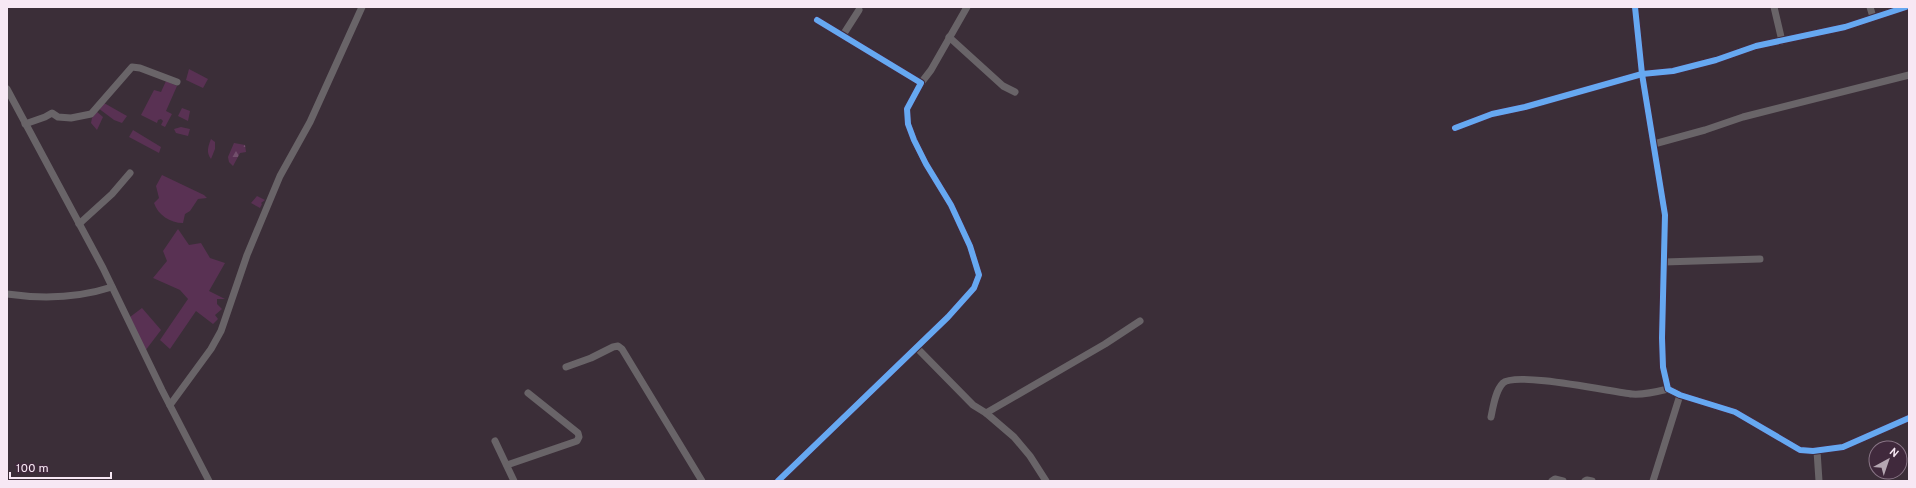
<svg xmlns="http://www.w3.org/2000/svg" width="1916" height="488" viewBox="0 0 1916 488" font-family="Overpass,sans-serif">
<style>
.grass{fill:#593153}
.forest{fill:url(#forest-firs)}
.lines{fill:none;stroke-linecap:round;stroke-linejoin:round}
.minor{stroke:#696468;stroke-width:7}
.cycleway-casing{stroke:#40293c;stroke-width:8}
.cycleway{stroke:#66a8f1;stroke-width:6}
</style>
<defs>
<pattern id="forest-firs" width="22" height="20" patternUnits="userSpaceOnUse"><rect width="22" height="20" fill="#593153"/><path d="M5 1l3.5 6h-7zM16 11l3.5 6h-7z" fill="#724f6c"/></pattern>
</defs>
<rect width="100%" height="100%" fill="#3b2e38"/>
<g class="grass">
<path d="M189 69 208 79 203 88 186 80Z"/>
<path d="M166 81 177 86 166 111 172 114 165 127 161 125 163 121 161 119 158 120 157 123 141 115 154 90 161 92Z"/>
<path d="M104 103 127 116 122 123 114 120 98 108Z"/>
<path d="M182 108 190 111 188 121 178 116Z"/>
<path d="M96 111 103 117 97 130 91 123 92 118Z"/>
<path d="M181 127 190 129 188 136 176 133 174 129Z"/>
<path d="M133 130 161 147 159 153 129 137Z"/>
<path d="M211 139 215 142V149L211 159C206 152 208 147 211 139Z"/>
<path d="M162 175 204 195 207 198 198 199 190 211 185 214 183 223C170 223 158 215 154 203L159 198 156 186Z"/>
<path d="M257 196 265 200 261 203 262 204 260 208 251 203Z"/>
<path d="M178 229 189 245 201 243 210 258 225 263 209 291 225 299H217V304L222 309 215 315 218 319 213 324 196 311 170 349 160 340 188 299 180 290 153 278 167 261 163 251Z"/>
<path d="M142 308 161 330 145 351 130 317Z"/>
</g>
<path class="forest" d="M234 143 245 145 246 152 240 153 233 166 229 162 228 157Z"/>
<g class="lines">
<g class="minor">
<path d="M1635 7 1642 74 1665 215 1662 338 1663 367 1668 389 1680 395 1735 412 1800 450 1813 451 1843 447 1909 418"/>
<path d="M1774 7 1782 41"/>
<path d="M1870 7 1873 17"/>
<path d="M843 35 859 10"/>
<path d="M949 37 1003 86 1015 92"/>
<path d="M921 83 931 70 967 7"/>
<path d="M7 89 103 268 162 390 209 481"/>
<path d="M25 124 45 117 52 113 58 117 71 118 91 114 132 67 140 68 177 82"/>
<path d="M1455 128 1492 114 1525 107 1642 74 1673 71 1716 60 1756 46 1845 27 1906 7"/>
<path d="M1654 144 1705 130 1743 117 1909 75"/>
<path d="M79 224 112 194 130 173"/>
<path d="M1664 262 1760 259"/>
<path d="M7 294C42 299 78 298 112 287"/>
<path d="M917 348 973 405 986 413 1014 437 1030 456 1046 481"/>
<path d="M566 367 591 358 613 347 618 346 622 349 702 481"/>
<path d="M170 405 211 349 221 331 247 255 280 176 310 122 362 7"/>
<path d="M986 413 1105 344 1140 321"/>
<path d="M1491 417C1493 408 1495 391 1503 383 1515 371 1612 392 1632 394 1644 395 1656 392 1668 389"/>
<path d="M495 441 514 481"/>
<path d="M1817 451 1819 481"/>
<path d="M507 465 577 441 579 437 578 433 528 393"/>
<path d="M778 481 948 317 974 288 979 275 970 246 951 205 926 164 914 140 908 124 907 109 921 83 817 20"/>
<path d="M1552 481 1555 479 1563 481"/>
<path d="M1585 481 1587 480 1592 481"/>
<path d="M1653 481 1680 395"/>
</g>
<defs>
<g id="cycleway">
<path d="M1635 7 1642 74 1665 215 1662 338 1663 367 1668 389 1680 395 1735 412 1800 450 1813 451 1843 447 1909 418"/>
<path d="M1455 128 1492 114 1525 107 1642 74 1673 71 1716 60 1756 46 1845 27 1906 7"/>
<path d="M778 481 948 317 974 288 979 275 970 246 951 205 926 164 914 140 908 124 907 109 921 83 817 20"/>
</g>
</defs>
<use href="#cycleway" class="cycleway-casing"/>
<use href="#cycleway" class="cycleway"/>
</g>
<rect width="1916" height="488" fill="none" stroke="#f7e8f4" stroke-width="16"/>
<g transform="translate(1888 460) rotate(40)"><circle r="19" fill="#40293c" stroke="#897586"/>
<path d="M0-3L7 15L0 10L-7 15Z" fill="#b5a7b2"/>
<text y="-6" font-size="11" font-weight="bold" text-anchor="middle" fill="#f7e8f4">N</text>
</g>
<path d="M10 472v6h101v-6" fill="none" stroke="#f7e8f4" stroke-width="2"/>
<text x="16" y="472" font-size="12" fill="#f7e8f4" stroke="#40293c" stroke-width="3" paint-order="stroke">100 m</text>
</svg>
